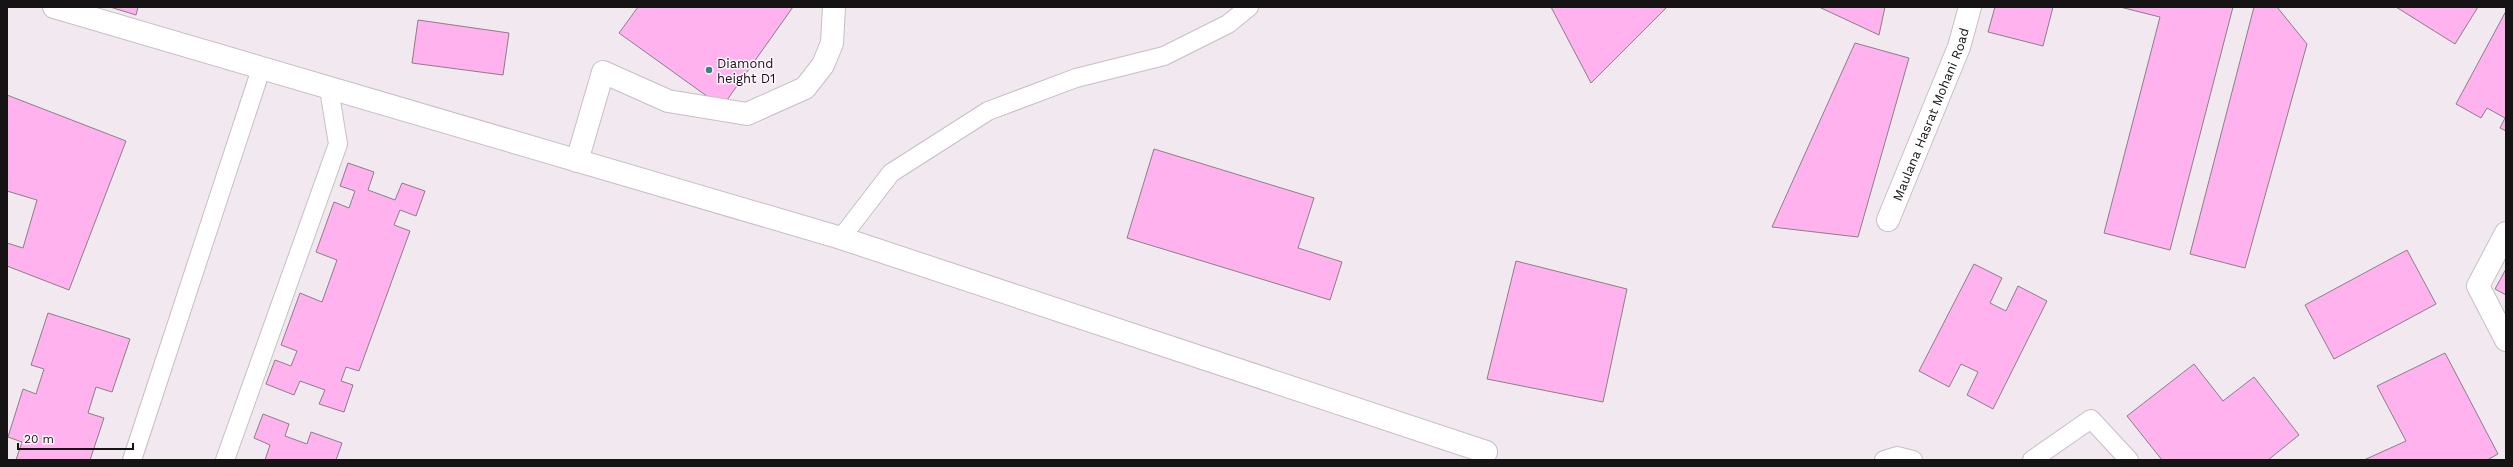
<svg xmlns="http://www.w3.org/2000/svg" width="2513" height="467" viewBox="0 0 2513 467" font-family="'Work Sans',sans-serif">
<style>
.building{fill:#ffb2ee;stroke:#898087}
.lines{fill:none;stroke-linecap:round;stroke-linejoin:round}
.service-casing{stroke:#c8bec5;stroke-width:20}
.minor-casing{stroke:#c8bec5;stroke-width:24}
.service{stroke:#fff;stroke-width:18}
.minor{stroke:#fff;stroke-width:22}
.poi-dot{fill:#3b8178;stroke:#fef6fc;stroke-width:1.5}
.labels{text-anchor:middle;stroke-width:3;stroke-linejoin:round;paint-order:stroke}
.poi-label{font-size:13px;fill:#161315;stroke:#fef6fc;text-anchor:start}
.street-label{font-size:13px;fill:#161315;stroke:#fef6fc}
</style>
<rect width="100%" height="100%" fill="#f2e8ef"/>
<g class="building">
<path d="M110 7H138L136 15Z"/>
<path d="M638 7H793L722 107 619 33Z"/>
<path d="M1551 7H1667L1591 83Z"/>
<path d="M1819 7H1885L1879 35Z"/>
<path d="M1995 7H2053L2043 46 1988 32Z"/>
<path d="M2120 7H2233L2170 250 2104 233 2160 17Z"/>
<path d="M2254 7H2277L2307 44 2245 268 2190 254Z"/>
<path d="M2396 7H2478L2455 44Z"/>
<path d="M2506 11V131L2500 128 2505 118 2487 108 2481 118 2456 104Z"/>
<path d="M418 20 509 33 503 75 412 63Z"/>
<path d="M1855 43 1909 58 1858 237 1772 227Z"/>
<path d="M7 95 126 141 69 290 7 266V243L23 248 37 200 7 191Z"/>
<path d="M1154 149 1314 198 1298 248 1342 262 1330 300 1127 238Z"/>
<path d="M348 163 374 172 368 190 395 200 402 183 425 191 416 216 400 210 394 225 410 231 359 371 346 367 341 381 353 385 344 412 319 404 325 390 300 381 294 395 266 384 275 360 291 366 297 351 281 345 300 293 322 302 337 260 316 252 334 202 349 208 355 191 340 186Z"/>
<path d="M2407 250 2436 304 2334 359 2305 305Z"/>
<path d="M1516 261 1627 289 1603 402 1487 379Z"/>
<path d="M1974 264 2002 278 1990 303 2006 311 2018 286 2047 301 1993 409 1967 395 1978 372 1961 364 1949 387 1919 371Z"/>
<path d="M2506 269V295L2495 289Z"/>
<path d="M48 313 130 339 112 392 96 387 88 413 104 418 90 460H16L22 442 8 437 23 389 36 394 44 369 31 365Z"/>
<path d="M2445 353 2498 454 2487 460H2364L2406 441 2377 386Z"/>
<path d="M2194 364 2223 401 2254 377 2299 435 2268 460H2162L2127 416Z"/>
<path d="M263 414 289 424 285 436 307 444 311 432 342 443 336 460H265L270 445 254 438Z"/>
</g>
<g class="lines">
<defs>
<g id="service">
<path d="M841 238 891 173 988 111 1076 78 1164 56 1228 24 1249 7"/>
<path d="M132 460 261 69"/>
<path d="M225 460 338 144 329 89"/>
<path d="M1884 460 1897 456 1913 460"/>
<path d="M2032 460 2091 419 2129 460"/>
</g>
<g id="minor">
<path d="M54 7 841 238 1486 452"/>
<path d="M577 161 603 72 668 101 747 114 805 88 823 65 832 43 834 7"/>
<path id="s1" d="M1888 220 1959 47 1970 7"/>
<path d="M2506 233 2478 286 2506 340"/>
</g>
</defs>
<use href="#service" class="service-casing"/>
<use href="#minor" class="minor-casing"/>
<use href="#service" class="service"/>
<use href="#minor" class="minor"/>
</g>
<circle class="poi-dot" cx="709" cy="70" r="4"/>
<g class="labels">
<g class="poi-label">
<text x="717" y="68">Diamond<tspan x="717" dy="15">height D1</tspan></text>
</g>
<g class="street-label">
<text dy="5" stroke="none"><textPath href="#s1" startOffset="114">Maulana Hasrat Mohani Road</textPath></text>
</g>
</g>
<rect width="2513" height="467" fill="none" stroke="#161315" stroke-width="16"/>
<path d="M18 443v6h115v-6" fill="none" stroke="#161315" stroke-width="2"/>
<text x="24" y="443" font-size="12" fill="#161315" stroke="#fef6fc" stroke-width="3" paint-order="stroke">20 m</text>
</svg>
